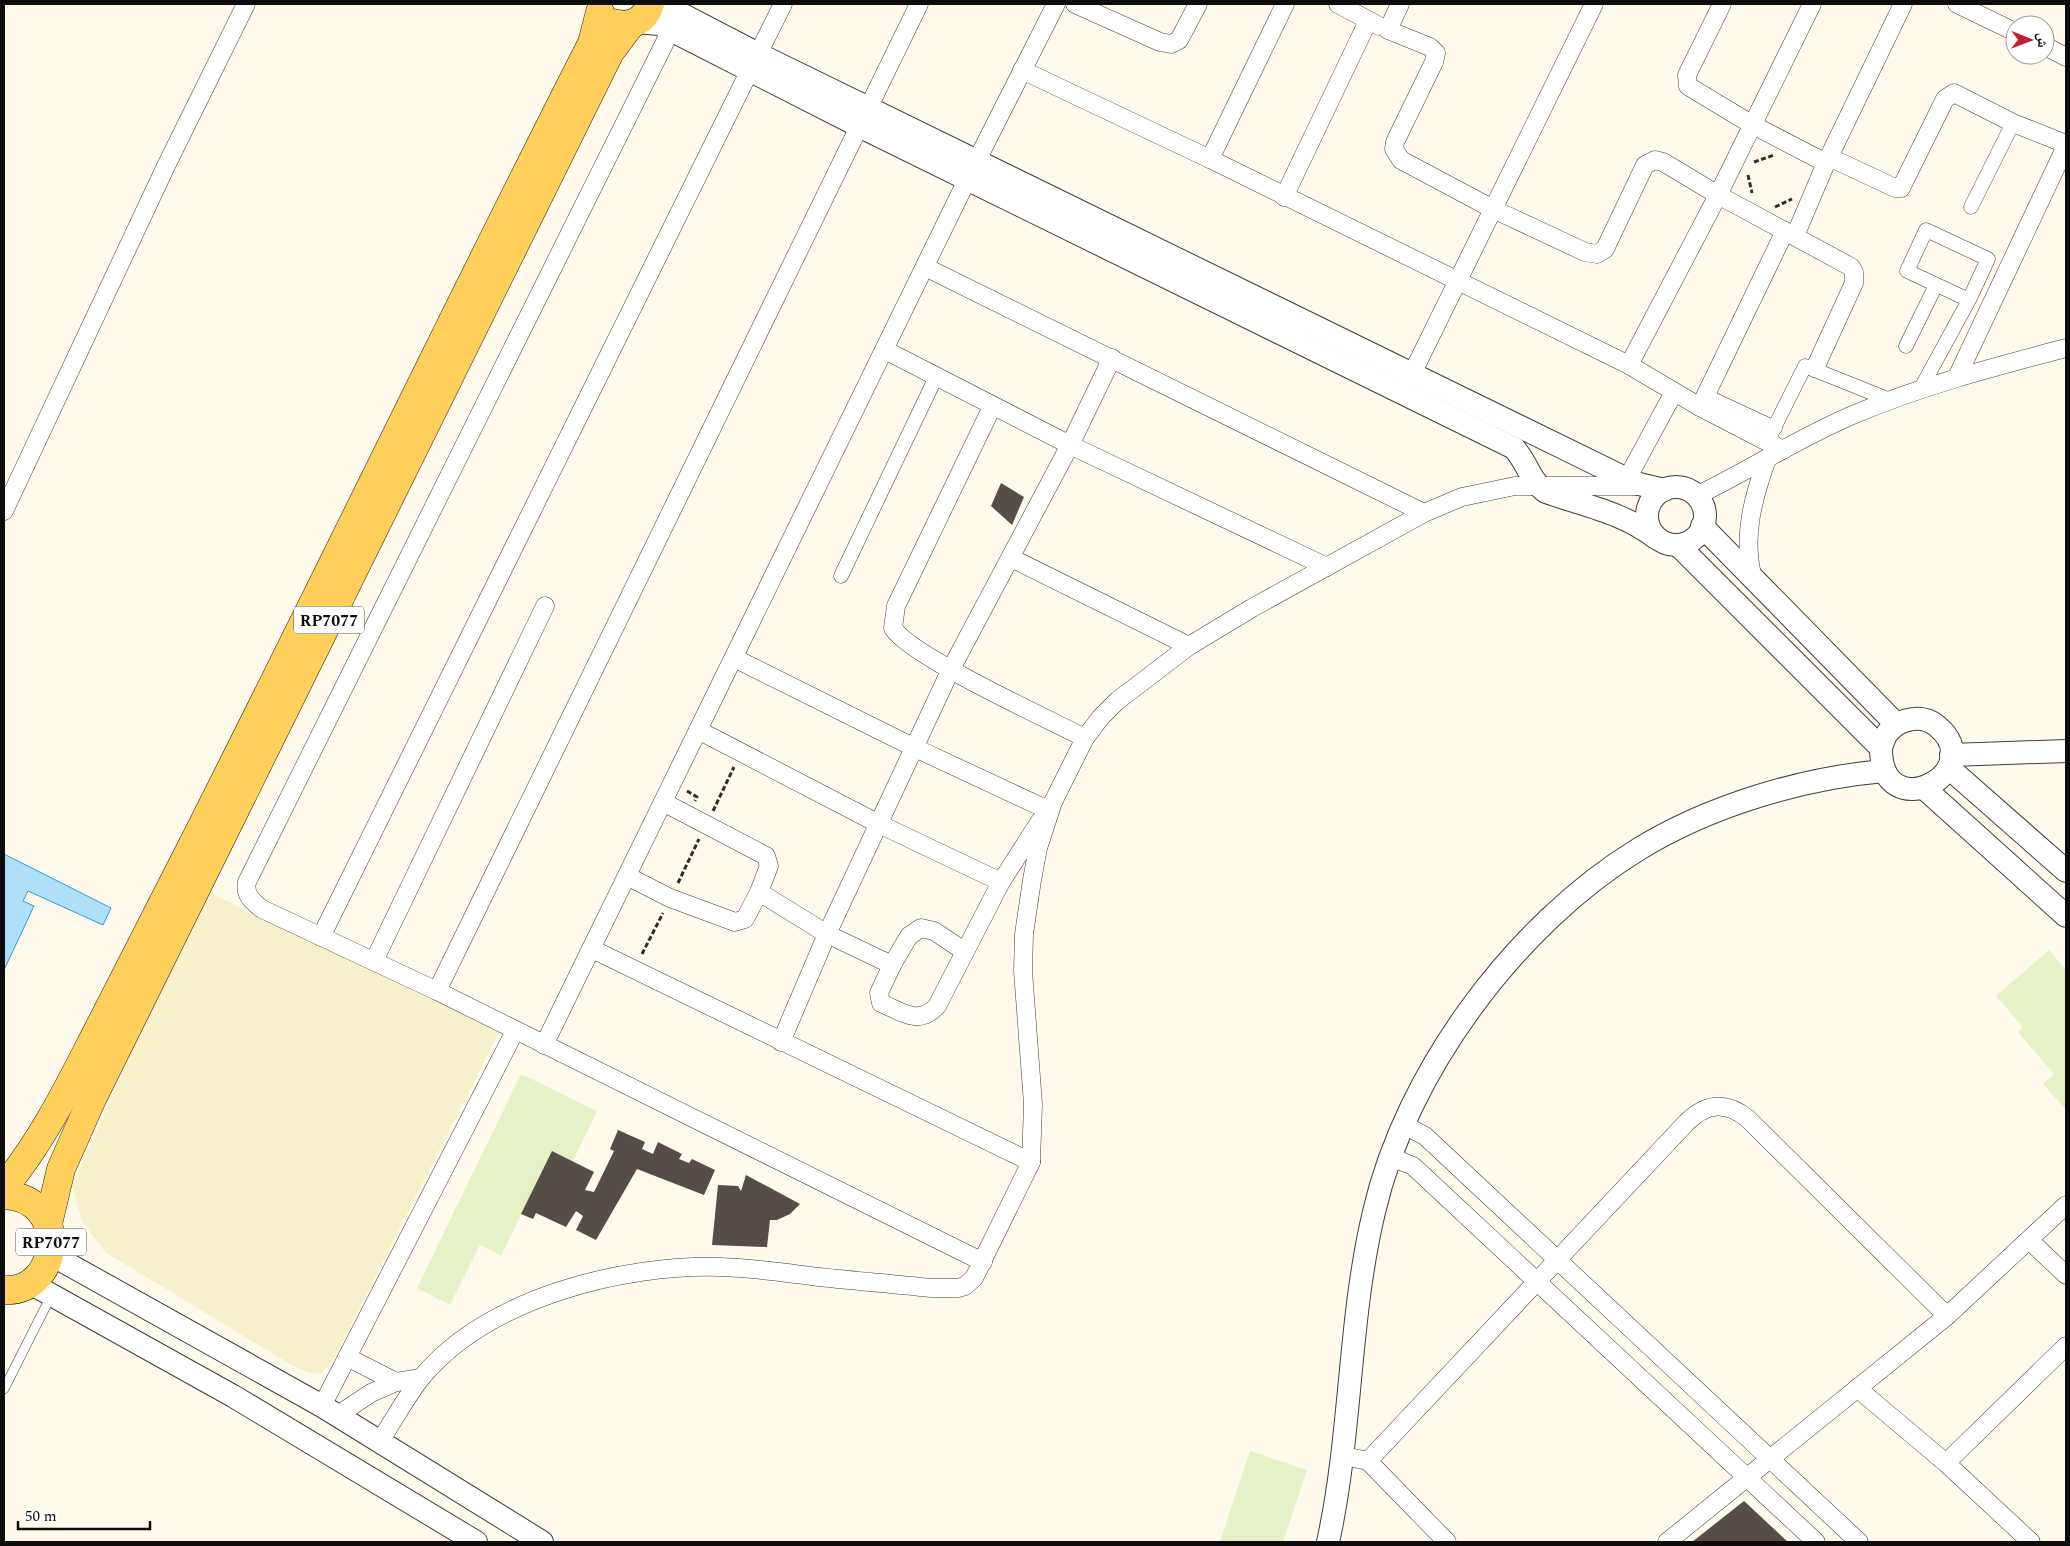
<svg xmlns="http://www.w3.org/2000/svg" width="2070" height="1546" viewBox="0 0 2070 1546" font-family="Spectral,'Noto Naskh Arabic',serif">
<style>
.farmland{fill:#f6f0cb}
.pitch{fill:#e5f2c6}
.water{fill:#aee0f9;stroke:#319bd4}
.building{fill:#564d48}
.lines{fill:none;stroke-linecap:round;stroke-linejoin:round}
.service-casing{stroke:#3f3f3f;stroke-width:10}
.pedestrian-casing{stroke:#3f3f3f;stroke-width:15}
.minor-casing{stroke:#3f3f3f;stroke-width:19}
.tertiary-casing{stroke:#3f3f3f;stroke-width:24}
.primary-casing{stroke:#1d1d1d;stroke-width:29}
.path{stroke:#2e2e2e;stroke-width:3;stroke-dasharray:5 2.5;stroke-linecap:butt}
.service{stroke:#fff;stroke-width:9}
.pedestrian{stroke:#fff;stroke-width:14}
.minor{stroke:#fff;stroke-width:18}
.tertiary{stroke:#fff;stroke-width:22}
.primary{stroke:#ffcf5c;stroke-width:28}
.labels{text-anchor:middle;stroke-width:5;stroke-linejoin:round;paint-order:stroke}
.shield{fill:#fff;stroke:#555;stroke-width:1}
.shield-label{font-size:16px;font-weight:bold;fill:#0c0c0c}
</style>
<rect width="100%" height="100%" fill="#fffaec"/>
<path class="farmland" d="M204 890 499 1032 331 1365 322 1372 314 1374 295 1367 105 1252 82 1221 72 1186Z"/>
<g class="pitch">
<path d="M2049 950 2066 970V1110L2043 1084 2054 1074 2018 1032 2023 1027 1996 996Z"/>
<path d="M521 1074 597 1111 573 1161 552 1151 501 1256 480 1245 450 1305 417 1288Z"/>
<path d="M1250 1451 1307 1470 1283 1542H1220Z"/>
</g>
<path class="water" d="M4 854 111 908 103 925 28 891 23 901 34 906 4 970Z"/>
<g class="building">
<path d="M1001 483 1024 497 1012 525 991 506Z"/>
<path d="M618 1130 645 1142 642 1149 653 1154 658 1142 682 1154 679 1159 689 1163 692 1159 715 1170 704 1195 637 1169 596 1240 576 1230 583 1216 576 1211 566 1227 536 1213 533 1219 521 1214 552 1151 594 1172 585 1190 594 1192 614 1151 610 1149Z"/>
<path d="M746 1175 800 1204 790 1214 777 1220H770L767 1247 712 1245 718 1185 738 1186 741 1191Z"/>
<path d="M1744 1501 1788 1542H1692Z"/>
</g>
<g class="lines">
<defs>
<path id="service" d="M4 1389 51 1296"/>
<g id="pedestrian">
<path d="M1971 207 2013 123"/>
<path d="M1906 346 1936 285"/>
<path d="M1921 388 1969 300 1988 259 1926 230 1907 271 1969 300"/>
<path d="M1706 396 1775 428"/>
<path d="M1767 442 1805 366 1890 400"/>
<path d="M841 576 936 377"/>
</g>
<g id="minor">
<path d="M1075 4 1160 42 1171 44 1179 40 1198 4"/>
<path d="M1285 4 1210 159 1629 365 1700 407 1783 450"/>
<path d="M1338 4 1379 26"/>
<path d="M1400 4 1388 30 1430 47 1436 53 1434 62 1395 142 1394 149 1401 160 1493 209 1585 252 1597 254 1605 249 1645 165 1655 160 1663 162 1718 195 1851 267 1854 272V283L1815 368"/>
<path d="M1722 4 1687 75 1688 86 1751 124 1826 163"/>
<path d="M1957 4 2015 32"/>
<path d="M676 20 247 882C244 895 253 902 262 909L437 991 983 1262"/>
<path d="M2045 46 2066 57"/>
<path d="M758 54 783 4"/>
<path d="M1022 70 1210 159"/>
<path d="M1829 157 1895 188H1901L1945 99 1954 93 2013 123 2066 144"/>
<path d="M1284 197 1368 21"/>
<path d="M1795 236 1826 163 1903 4"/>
<path d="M925 267 1424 513"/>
<path d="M885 350 1070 445 1327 567"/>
<path d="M1629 365 1718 195 1812 4"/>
<path d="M1957 377 2066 146"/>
<path d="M1407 384 1594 4"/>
<path d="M992 407 896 606 893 628C910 656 1048 719 1085 738"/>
<path d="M1700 407 1785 231"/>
<path d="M1627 479 1674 392"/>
<path d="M1696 496C1750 470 1800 437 1855 414 1924 385 1994 367 2066 348"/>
<path d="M4 511 166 166 246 4"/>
<path d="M1011 558 1189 646"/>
<path d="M1753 579C1742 537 1753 498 1767 459"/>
<path d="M734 658 913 747 1048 810"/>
<path d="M698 730 879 824 1001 882"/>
<path d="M663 802 766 856 769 866 759 892 827 934 892 965 879 993 881 1003C902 1012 919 1026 937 1006L1001 882 1040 821"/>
<path d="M627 876 670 898 735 922 745 919 759 892"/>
<path d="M321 937 750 70"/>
<path d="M592 949 1031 1162"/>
<path d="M374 961 545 606"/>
<path d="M892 965 909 936 921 928 934 931 964 951"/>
<path d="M437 991 919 4"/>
<path d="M781 1042 827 934 951 669 1070 445 1112 358"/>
<path d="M544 1045 967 180 1056 4"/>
<path d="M1404 1125 1425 1136 1859 1542"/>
<path d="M1391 1157 1413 1166 1816 1542"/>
<path d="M2029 1240 2066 1275"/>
<path d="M347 1357 396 1382 421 1378"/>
<path d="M1857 1388 1946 1463 2031 1542"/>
<path d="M322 1406 515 1031"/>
<path d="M338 1415 371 1393 396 1382"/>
<path d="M380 1441C394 1420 406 1397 421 1378 487 1298 622 1264 721 1267 754 1268 786 1273 819 1277 856 1281 894 1284 931 1288H958L965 1286 974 1278 1031 1162 1033 1104 1023 971 1024 934 1032 880 1038 848 1053 802 1085 738 1101 717 1117 701 1189 646 1252 608 1424 513 1462 497 1515 486H1639"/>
<path d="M1344 1456 1368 1461 1447 1542"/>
<path d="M1368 1461 1687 1122C1707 1103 1726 1101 1748 1119L1947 1316"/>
<path d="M1946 1463 2066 1346"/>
<path d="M1667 1542 1947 1316 2066 1205"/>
</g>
<g id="tertiary">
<path d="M662 4 758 54 1635 483 1664 490"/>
<path d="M637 22 659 24 859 126 1514 448C1527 462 1530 481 1546 492 1585 506 1622 512 1656 538"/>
<circle cx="1676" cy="516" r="29"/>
<path d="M1702 526 1896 724"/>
<path d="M1678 545 1881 748C1881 830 1992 771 1937 726 1923 714 1901 718 1889 731 1885 735 1883 742 1881 748"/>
<path d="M1951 755 2066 751"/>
<path d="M1949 768 2066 871"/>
<path d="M1924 788 2066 916"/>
<path d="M50 1254 322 1406 542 1542"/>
<path d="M30 1283 233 1396 476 1542"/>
<path d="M1328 1542C1352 1433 1348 1321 1374 1212 1406 1072 1516 924 1639 849 1709 806 1802 778 1884 771"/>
</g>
<g id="primary">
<path d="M613 23C630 28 645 21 650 4"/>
<path d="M4 1187C44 1139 71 1082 100 1026 133 961 167 896 200 830 332 569 459 304 592 43L600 12"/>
<path d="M4 1195C72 1198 60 1294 4 1290"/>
<path d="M48 1224 61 1169 92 1099 610 52 631 24"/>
</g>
</defs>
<use href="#service" class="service-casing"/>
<use href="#pedestrian" class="pedestrian-casing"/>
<use href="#minor" class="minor-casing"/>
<use href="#tertiary" class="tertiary-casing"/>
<use href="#primary" class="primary-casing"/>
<g class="path">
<path d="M1754 162 1774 155"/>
<path d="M1748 175 1752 193"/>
<path d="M1775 207 1792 199"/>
<path d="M687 791 697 797 695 801"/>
<path d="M713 811 734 767"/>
<path d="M678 883 699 839"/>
<path d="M642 954 663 913"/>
</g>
<use href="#service" class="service"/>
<use href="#pedestrian" class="pedestrian"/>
<use href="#minor" class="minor"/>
<use href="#tertiary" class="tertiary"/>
<use href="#primary" class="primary"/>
</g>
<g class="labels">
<g class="shield">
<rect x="294" y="606.5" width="70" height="27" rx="4"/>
<rect x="16" y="1228.5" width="70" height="27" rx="4"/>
</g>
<g class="shield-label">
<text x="329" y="626">RP7077</text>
<text x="51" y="1248">RP7077</text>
</g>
</g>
<rect width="2070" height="1546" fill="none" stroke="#0c0c0c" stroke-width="10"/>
<g transform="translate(2030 40) rotate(91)"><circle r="24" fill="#ffffff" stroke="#9e9e9e"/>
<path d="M0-4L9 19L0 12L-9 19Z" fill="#c31e2e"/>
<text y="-8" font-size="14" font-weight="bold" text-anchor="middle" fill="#0c0c0c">ش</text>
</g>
<path d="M18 1521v8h132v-8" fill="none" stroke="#0c0c0c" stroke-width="2.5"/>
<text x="25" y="1521" font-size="15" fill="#0c0c0c" stroke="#ffffff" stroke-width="4" paint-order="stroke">50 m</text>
</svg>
